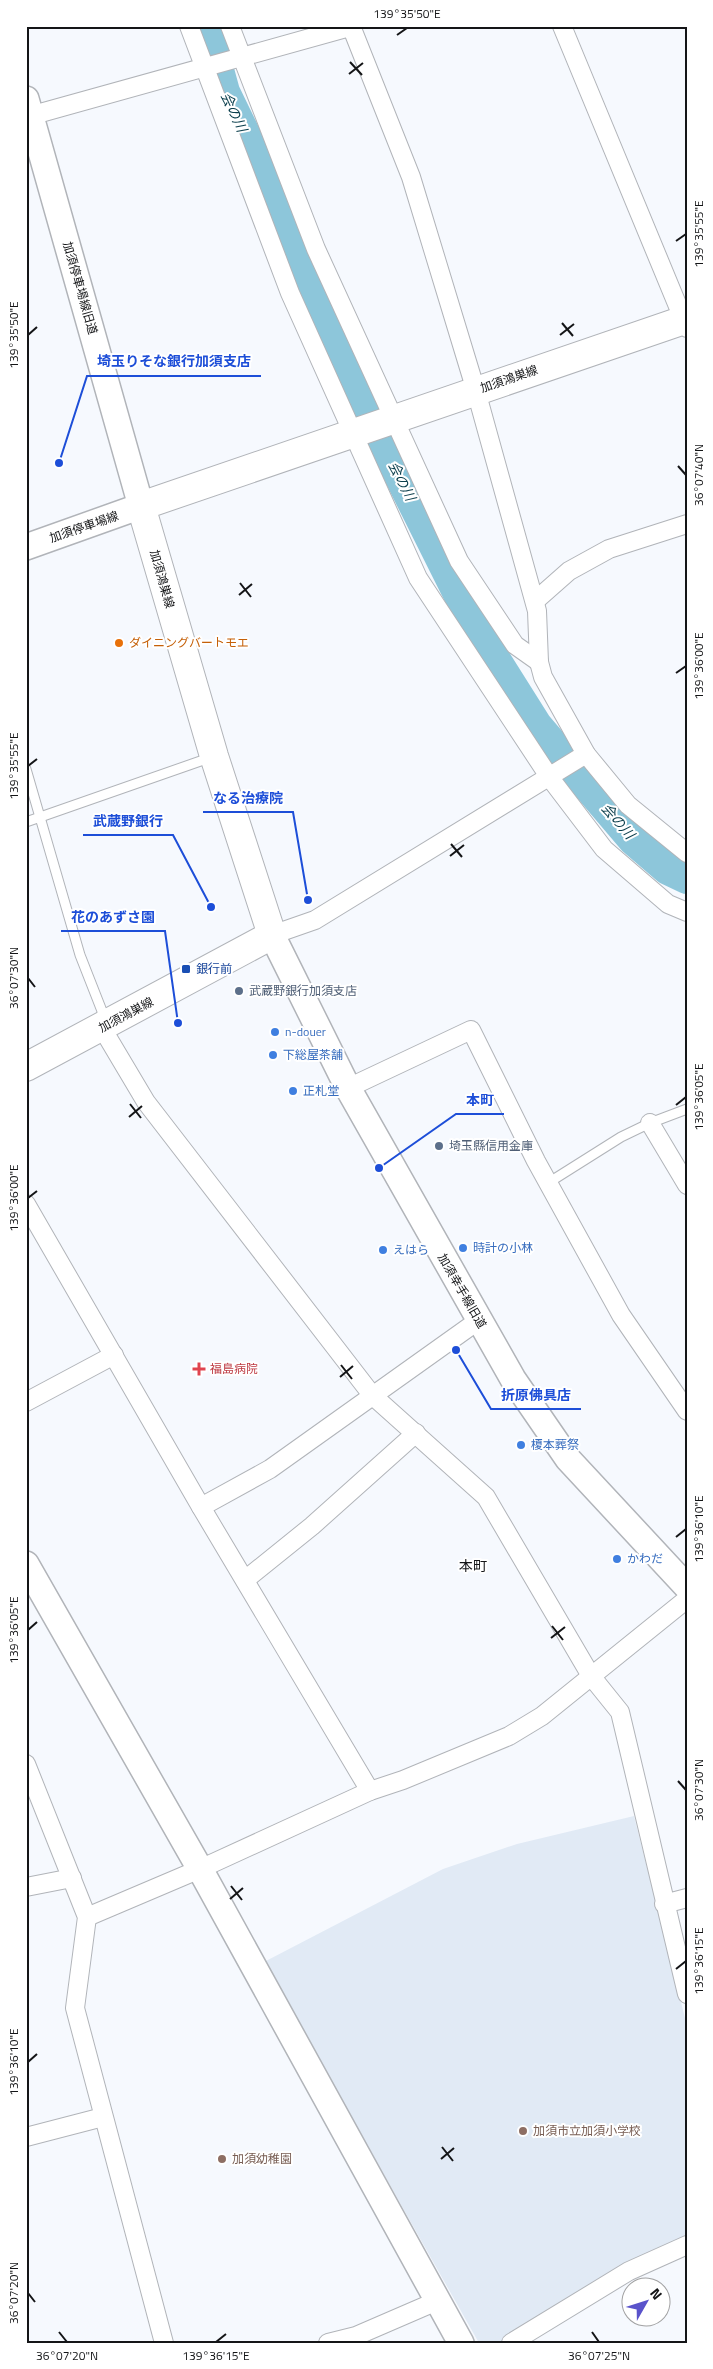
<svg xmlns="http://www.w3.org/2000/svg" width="713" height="2369" viewBox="0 0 713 2369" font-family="'Titillium Web','Noto Sans JP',sans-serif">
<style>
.built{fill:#e1eaf5}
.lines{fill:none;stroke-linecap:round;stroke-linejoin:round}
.river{stroke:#8dc6da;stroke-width:32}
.lane-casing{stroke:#b1b4b9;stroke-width:11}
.street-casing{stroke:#b1b4b9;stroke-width:20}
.secondary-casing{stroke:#b1b4b9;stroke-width:28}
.primary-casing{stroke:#b1b4b9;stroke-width:30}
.lane{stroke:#fff;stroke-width:9}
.street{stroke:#fff;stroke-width:18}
.secondary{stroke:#fff;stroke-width:25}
.primary{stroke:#fff;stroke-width:28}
.ticks{fill:none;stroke:#141517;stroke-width:2}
.food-dot{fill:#e8710a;stroke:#fff;stroke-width:2}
.transit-dot{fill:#1a4fb4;stroke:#fff;stroke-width:2}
.service-dot{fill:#5c6f8a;stroke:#fff;stroke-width:2}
.shop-dot{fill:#3f7fe0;stroke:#fff;stroke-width:2}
.health-dot{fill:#e0444e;stroke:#fff;stroke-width:2}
.education-dot{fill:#8d6e63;stroke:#fff;stroke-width:2}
.labels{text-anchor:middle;stroke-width:4;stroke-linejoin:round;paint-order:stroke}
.street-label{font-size:12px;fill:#141517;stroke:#fff}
.food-label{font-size:12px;fill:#c56008;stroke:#fff;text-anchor:start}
.transit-label{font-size:12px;fill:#164399;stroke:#fff;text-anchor:start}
.service-label{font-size:12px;fill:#4e5e75;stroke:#fff;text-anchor:start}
.shop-label{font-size:12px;fill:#366cbe;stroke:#fff;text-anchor:start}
.health-label{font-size:12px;fill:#be3a42;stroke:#fff;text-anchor:start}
.education-label{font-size:12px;fill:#785e54;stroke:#fff;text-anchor:start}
.water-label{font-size:14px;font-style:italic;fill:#0b3f4d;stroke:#fff}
.neighbourhood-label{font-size:14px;fill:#141517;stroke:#fff}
.leader{fill:none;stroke:#1d4ed8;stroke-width:2}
.callout-dot{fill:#1d4ed8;stroke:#fff;stroke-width:2}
.callout-label{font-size:14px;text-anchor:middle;font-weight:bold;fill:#1d4ed8;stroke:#fff;stroke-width:4;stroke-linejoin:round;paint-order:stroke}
.neatline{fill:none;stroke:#141517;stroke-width:2}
.ticks-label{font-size:12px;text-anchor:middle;fill:#141517}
</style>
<rect width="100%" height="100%" fill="#f6f9fe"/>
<path class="built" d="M634 1816 687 2026V2237L621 2266 499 2343H479L264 1962 443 1869 517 1844Z"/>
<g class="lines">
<path class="river" d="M206 26 224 92 279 205 386 448 480 636 536 725 633 839 668 869 687 878"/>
<defs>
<g id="lane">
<path d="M26 769 80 955 102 1011V1023"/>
<path d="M26 822 212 757"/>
<path d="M548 1183 621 1137 650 1123 687 1109"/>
</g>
<g id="street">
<path d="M189 26 290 293 418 578 550 778 604 849 668 904 687 912"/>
<path d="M230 26 316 249 459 561 515 645 539 662"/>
<path d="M351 26 411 177 476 391 537 611 539 662 543 677 586 754 628 805 687 853"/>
<path d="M562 26 687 328"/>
<path d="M26 117 353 26"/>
<path d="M535 601 569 571 609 549 687 524"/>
<path d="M272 935 315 920 586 754"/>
<path d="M102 1028 146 1102 372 1395 486 1497 591 1676 620 1712 687 1994"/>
<path d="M348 1088 471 1030 536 1161 621 1315 687 1411"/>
<path d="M650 1123 687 1185"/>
<path d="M26 1204 201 1507 370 1791"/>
<path d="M26 1402 114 1355"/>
<path d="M201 1507 270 1469 479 1320"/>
<path d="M245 1580 312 1526 416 1433"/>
<path d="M26 1764 87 1917 75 2008 164 2343"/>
<path d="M26 1887 72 1878"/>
<path d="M664 1904 687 1898"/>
<path d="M87 1917 200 1869 370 1791 403 1780 509 1736 542 1716 687 1599"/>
<path d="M26 2137 103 2117"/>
<path d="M328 2343 356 2336 437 2301"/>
<path d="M511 2343 629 2271 687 2245"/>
</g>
<g id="secondary">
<path d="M26 99 141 506 26 547"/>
<path d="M272 935 348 1088 513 1379 568 1459 687 1587"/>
<path d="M26 1564 200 1869 461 2343"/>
</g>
<path id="primary" d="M26 1067 272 935 214 756 141 506 687 319"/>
</defs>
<use href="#lane" class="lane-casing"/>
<use href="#street" class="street-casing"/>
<use href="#secondary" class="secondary-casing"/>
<use href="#primary" class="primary-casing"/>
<use href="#lane" class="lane"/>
<use href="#street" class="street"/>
<use href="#secondary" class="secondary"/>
<use href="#primary" class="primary"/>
</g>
<path class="ticks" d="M397 35 407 28M350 62 362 75M349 74 363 63M676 241 686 234M562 323 573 336M28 335 37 327M560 335 574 324M678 466 686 475M240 583 251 597M239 595 252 584M676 673 686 666M28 766 37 759M451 844 462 857M450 856 464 845M28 978 35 987M130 1104 141 1118M676 1105 686 1097M129 1117 142 1106M28 1198 37 1191M341 1365 352 1379M340 1377 353 1366M676 1537 686 1529M552 1626 563 1640M28 1630 37 1622M551 1638 565 1627M678 1781 686 1790M231 1886 242 1900M230 1899 243 1888M676 1969 686 1961M28 2062 37 2054M442 2147 453 2161M441 2159 454 2148M28 2293 35 2302M59 2332 67 2342M592 2332 599 2342M216 2342 226 2334"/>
<circle class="food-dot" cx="119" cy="643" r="5"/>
<rect class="transit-dot" x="181" y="964" width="10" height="10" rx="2.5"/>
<g class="service-dot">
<circle cx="239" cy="991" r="5"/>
<circle cx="439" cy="1146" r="5"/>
</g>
<g class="shop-dot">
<circle cx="275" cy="1032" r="5"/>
<circle cx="273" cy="1055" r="5"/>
<circle cx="293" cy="1091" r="5"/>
<circle cx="463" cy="1248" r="5"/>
<circle cx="383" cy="1250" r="5"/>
<circle cx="521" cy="1445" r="5"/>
<circle cx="617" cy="1559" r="5"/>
</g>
<path class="health-dot" d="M196.5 1361.5h5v5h5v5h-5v5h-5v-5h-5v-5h5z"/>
<g class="education-dot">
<circle cx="523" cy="2131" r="5"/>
<circle cx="222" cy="2159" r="5"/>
</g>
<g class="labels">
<g class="street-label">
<text transform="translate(80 288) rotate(74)" y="4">加須停車場線旧道</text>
<text transform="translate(509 379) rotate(-19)" y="4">加須鴻巣線</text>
<text transform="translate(84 527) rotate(-19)" y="4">加須停車場線</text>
<text transform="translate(162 579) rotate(74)" y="4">加須鴻巣線</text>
<text transform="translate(126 1015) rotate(-28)" y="4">加須鴻巣線</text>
<text transform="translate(462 1291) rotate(60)" y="4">加須幸手線旧道</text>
</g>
<g class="food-label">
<text x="129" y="647">ダイニングバートモエ</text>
</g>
<g class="transit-label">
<text x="196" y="973">銀行前</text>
</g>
<g class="service-label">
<text x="249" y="995">武蔵野銀行加須支店</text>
<text x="449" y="1150">埼玉縣信用金庫</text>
</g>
<g class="shop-label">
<text x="285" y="1036">n-douer</text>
<text x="283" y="1059">下総屋茶舗</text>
<text x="303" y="1095">正札堂</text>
<text x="473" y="1252">時計の小林</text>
<text x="393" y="1254">えはら</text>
<text x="531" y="1449">榎本葬祭</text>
<text x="627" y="1563">かわだ</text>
</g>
<g class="health-label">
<text x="210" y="1373">福島病院</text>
</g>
<g class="education-label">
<text x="533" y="2135">加須市立加須小学校</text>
<text x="232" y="2163">加須幼稚園</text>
</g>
<g class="water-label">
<text transform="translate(234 112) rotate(65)" y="5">会の川</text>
<text transform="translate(402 481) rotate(63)" y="5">会の川</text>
<text transform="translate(618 821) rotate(49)" y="5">会の川</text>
</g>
<g class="neighbourhood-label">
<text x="473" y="1571">本町</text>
</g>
</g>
<path class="leader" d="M59 463L87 376H261M308 900L293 812H203M211 907L173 835H83M178 1023L165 931H61M379 1168L456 1114H504M456 1350L491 1409H581"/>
<g class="callout-dot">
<circle cx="59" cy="463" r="5"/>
<circle cx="308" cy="900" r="5"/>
<circle cx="211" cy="907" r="5"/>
<circle cx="178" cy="1023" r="5"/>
<circle cx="379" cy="1168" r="5"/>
<circle cx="456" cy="1350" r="5"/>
</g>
<g class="callout-label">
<text x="174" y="366">埼玉りそな銀行加須支店</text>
<text x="248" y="803">なる治療院</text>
<text x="128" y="826">武蔵野銀行</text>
<text x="113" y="922">花のあずさ園</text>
<text x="480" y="1105">本町</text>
<text x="536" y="1400">折原佛具店</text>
</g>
<rect width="713" height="2369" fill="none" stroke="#ffffff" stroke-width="55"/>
<g transform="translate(646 2302) rotate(51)"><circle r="24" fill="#ffffff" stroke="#a1a1a2"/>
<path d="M0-4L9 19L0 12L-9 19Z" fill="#5a53cb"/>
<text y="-8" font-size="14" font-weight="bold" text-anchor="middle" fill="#141517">N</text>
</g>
<rect x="28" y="28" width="658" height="2314" class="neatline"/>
<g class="ticks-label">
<text x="407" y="18">139°35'50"E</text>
<text transform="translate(699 234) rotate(-90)" y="4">139°35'55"E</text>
<text transform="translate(14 335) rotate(-90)" y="4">139°35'50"E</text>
<text transform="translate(699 475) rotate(-90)" y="4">36°07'40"N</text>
<text transform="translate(699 666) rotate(-90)" y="4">139°36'00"E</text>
<text transform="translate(14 766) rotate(-90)" y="4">139°35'55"E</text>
<text transform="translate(14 978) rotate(-90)" y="4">36°07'30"N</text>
<text transform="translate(699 1097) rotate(-90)" y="4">139°36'05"E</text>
<text transform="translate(14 1198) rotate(-90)" y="4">139°36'00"E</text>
<text transform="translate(699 1529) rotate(-90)" y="4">139°36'10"E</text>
<text transform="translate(14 1630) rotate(-90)" y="4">139°36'05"E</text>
<text transform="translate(699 1790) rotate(-90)" y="4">36°07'30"N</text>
<text transform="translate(699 1961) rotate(-90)" y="4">139°36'15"E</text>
<text transform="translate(14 2062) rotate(-90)" y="4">139°36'10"E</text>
<text transform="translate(14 2293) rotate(-90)" y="4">36°07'20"N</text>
<text x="67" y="2360">36°07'20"N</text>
<text x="216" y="2360">139°36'15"E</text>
<text x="599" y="2360">36°07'25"N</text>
</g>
</svg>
